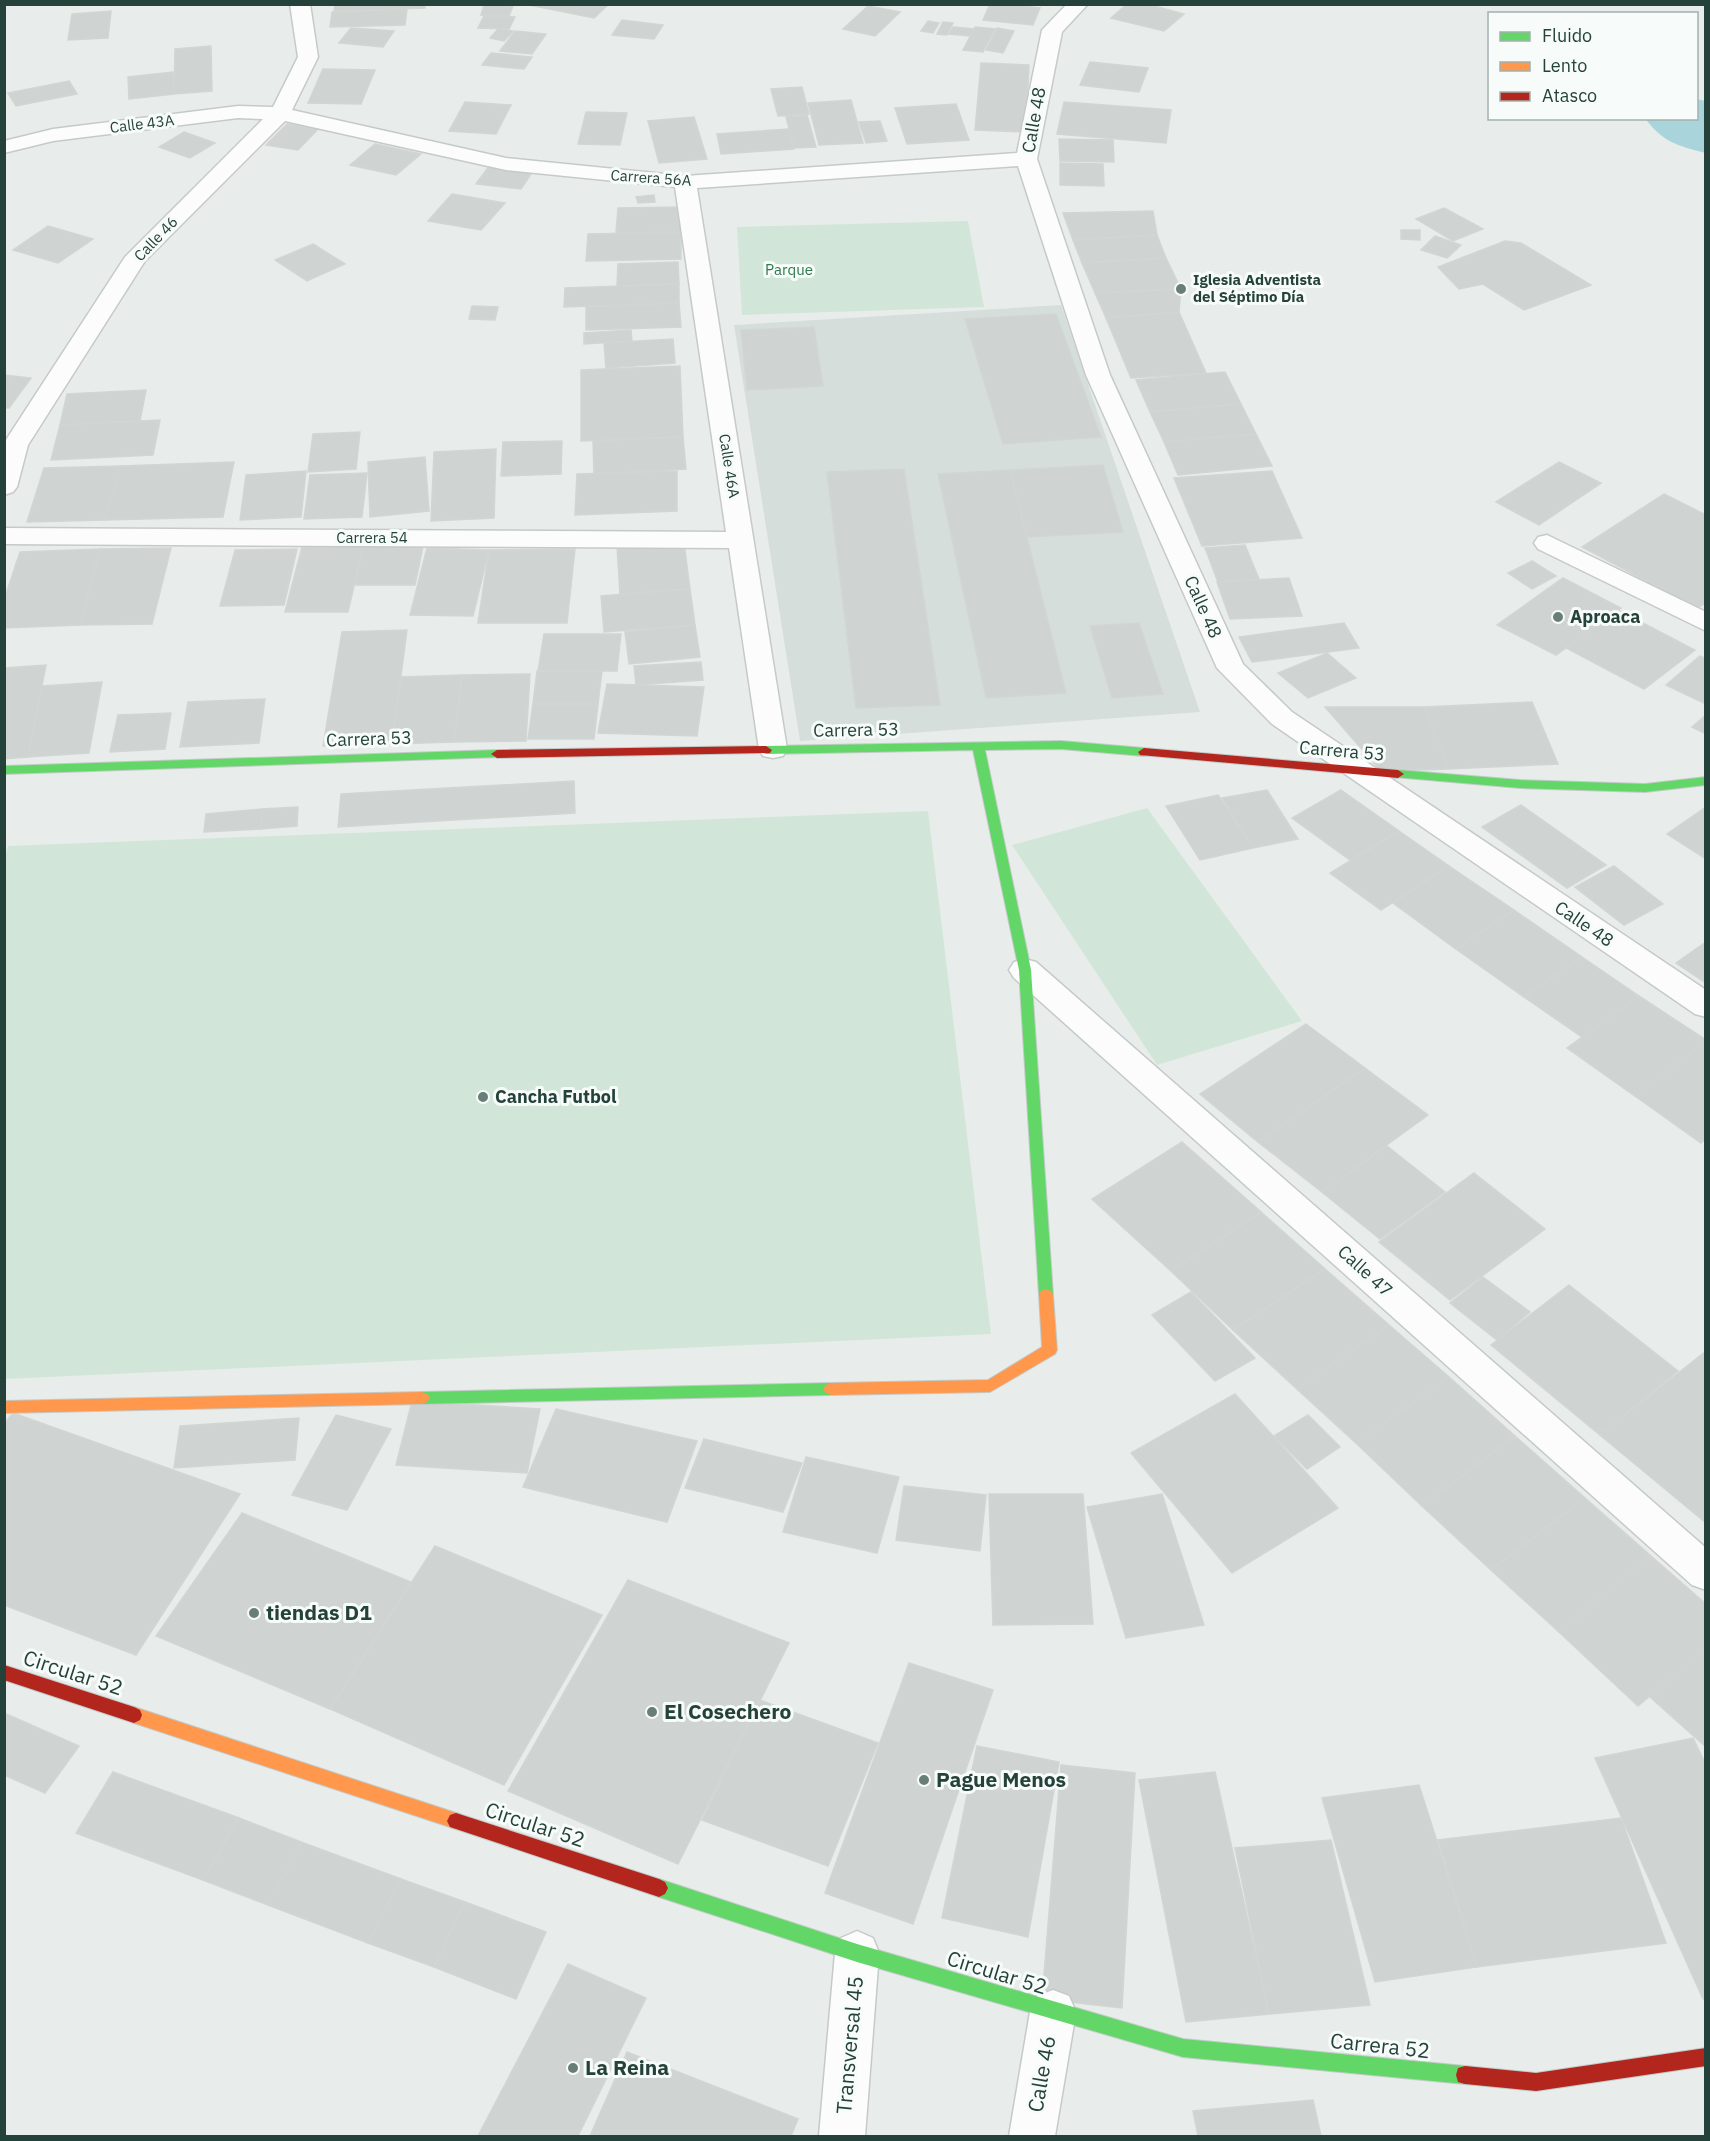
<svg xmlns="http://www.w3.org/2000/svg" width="1710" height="2141" viewBox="0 0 1710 2141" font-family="'IBM Plex Sans',sans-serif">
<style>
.built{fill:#d6dedb}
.green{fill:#d1e6d8}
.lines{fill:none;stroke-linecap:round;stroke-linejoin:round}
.river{fill:#a9d4db;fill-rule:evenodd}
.building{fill:#cfd4d2;stroke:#d1d6d4;stroke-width:1.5}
.street-casing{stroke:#c5cac8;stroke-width:3}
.fast-casing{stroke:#c3cbc8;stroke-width:2}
.slow-casing{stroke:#c3cbc8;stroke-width:2}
.jam-casing{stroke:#c3cbc8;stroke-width:2}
.street{fill:#fcfcfc;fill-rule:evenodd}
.fast{fill:#63d668;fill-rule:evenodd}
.slow{fill:#ff974d;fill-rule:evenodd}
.jam{fill:#b3261e;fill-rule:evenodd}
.poi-dot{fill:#697e78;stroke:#f7fbf9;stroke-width:2}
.labels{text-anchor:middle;stroke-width:6;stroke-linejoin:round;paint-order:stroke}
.far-street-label{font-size:15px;fill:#24423a;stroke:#f7fbf9}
.far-park-label{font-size:15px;fill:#2d7a4b;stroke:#f7fbf9}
.far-poi-label{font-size:15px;font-weight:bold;fill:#24423a;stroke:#f7fbf9;text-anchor:start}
.street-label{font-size:18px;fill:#24423a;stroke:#f7fbf9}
.poi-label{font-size:18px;font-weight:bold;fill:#24423a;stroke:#f7fbf9;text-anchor:start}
.near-poi-label{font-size:21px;font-weight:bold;fill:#24423a;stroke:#f7fbf9;text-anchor:start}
.near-street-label{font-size:21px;fill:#24423a;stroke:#f7fbf9}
</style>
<rect width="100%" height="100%" fill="#e8edeb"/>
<path class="built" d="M1061 305 1200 712 800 741 734 325Z"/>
<g class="green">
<path d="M968 221 984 307 742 315 737 227Z"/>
<path d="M1147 808 1302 1021 1157 1065 1012 845Z"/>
<path d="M928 811 991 1334 5 1379 4 860 8 846Z"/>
</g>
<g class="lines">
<path class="river" d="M1696 99 1706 101V153C1678 146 1662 142 1645 118H1696Z"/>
</g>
<g class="building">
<path d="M335 4H425V8L334 11Z"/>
<path d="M524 4H609L594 18Z"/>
<path d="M990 4H1004L1040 8 1033 25 983 20Z"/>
<path d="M1127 4H1147L1184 14 1164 31 1111 18Z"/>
<path d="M484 5 513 6 509 16 481 15Z"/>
<path d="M868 6 900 12 875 36 843 29Z"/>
<path d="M407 9 405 25 330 27 332 12Z"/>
<path d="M111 11 108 38 68 40 72 14Z"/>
<path d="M484 16 515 17 509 29 478 28Z"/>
<path d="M622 20 663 25 654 39 612 35Z"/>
<path d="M928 21 939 23 933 33 921 31Z"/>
<path d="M943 22 953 23 947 35 937 34Z"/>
<path d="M953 27 974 29 970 36 949 34Z"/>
<path d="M975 27 995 29 983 52 963 50Z"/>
<path d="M351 28 394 31 383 47 339 43Z"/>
<path d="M997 28 1014 31 1003 53 986 50Z"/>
<path d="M498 29 513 31 504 41 490 38Z"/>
<path d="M515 31 546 34 532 54 500 51Z"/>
<path d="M211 46 212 91 174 94 175 49Z"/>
<path d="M491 53 532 57 524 69 482 65Z"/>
<path d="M1090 62 1148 68 1139 92 1080 85Z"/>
<path d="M981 63 1029 65 1026 132 975 130Z"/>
<path d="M323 69 375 70 361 104 308 103Z"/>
<path d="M173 72 174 94 129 99 128 77Z"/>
<path d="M69 81 77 94 16 106 8 93Z"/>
<path d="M802 87 809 114 778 116 771 89Z"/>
<path d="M851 100 863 143 819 145 808 103Z"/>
<path d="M465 102 511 105 496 134 449 131Z"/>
<path d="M1064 102 1171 110 1166 143 1057 134Z"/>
<path d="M956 104 969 140 907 144 895 108Z"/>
<path d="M586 112 627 113 620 145 578 144Z"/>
<path d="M807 115 816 147 794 148 786 117Z"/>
<path d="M694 117 707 159 659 163 648 121Z"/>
<path d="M880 121 887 141 866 143 859 122Z"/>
<path d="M287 124 318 129 298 150 266 145Z"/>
<path d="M788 129 794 149 721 154 717 134Z"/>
<path d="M184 132 215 143 190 158 159 147Z"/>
<path d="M1059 139 1113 140 1114 162 1060 161Z"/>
<path d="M375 144 421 154 396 175 350 165Z"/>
<path d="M1060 163 1103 164 1104 186 1060 185Z"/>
<path d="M489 166 533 171 521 189 476 184Z"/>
<path d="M452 194 505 203 481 230 428 221Z"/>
<path d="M654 195 655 202 638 203 636 197Z"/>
<path d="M682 207 681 232 616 233 618 208Z"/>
<path d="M1444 208 1483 229 1453 241 1416 219Z"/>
<path d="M1153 211 1157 235 1073 240 1063 213Z"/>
<path d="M48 226 93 239 58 263 13 250Z"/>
<path d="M1401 230H1420V240L1401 239Z"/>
<path d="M681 232V259L586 261 588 234Z"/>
<path d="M1157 235 1166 258 1082 263 1073 240Z"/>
<path d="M1435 236 1461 245 1447 258 1421 250Z"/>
<path d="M1505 241 1521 243 1591 285 1524 310 1483 284 1459 289 1438 267Z"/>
<path d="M313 244 345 264 307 281 275 260Z"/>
<path d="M1166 258 1181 289 1095 293 1082 263Z"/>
<path d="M678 262 679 284 617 286 618 264Z"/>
<path d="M679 284V303L564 307 565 288Z"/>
<path d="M1181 289 1179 312 1106 318 1095 293Z"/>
<path d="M679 303 681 327 586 330V307Z"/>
<path d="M472 306 498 307 495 320 469 319Z"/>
<path d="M1179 312 1206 373 1131 378 1106 318Z"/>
<path d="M1056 314 1101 437 1003 444 965 319Z"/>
<path d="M814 327 823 386 747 390 741 330Z"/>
<path d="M631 330 632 341 584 344V333Z"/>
<path d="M673 339 675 363 606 368 604 343Z"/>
<path d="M680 366 683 437 581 441V370Z"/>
<path d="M1225 372 1241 404 1150 412 1136 380Z"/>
<path d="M4 375 31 378 9 408H4Z"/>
<path d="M146 390 140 421 60 425 67 394Z"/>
<path d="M1241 404 1256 434 1164 442 1150 412Z"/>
<path d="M160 420 153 455 51 460 60 425Z"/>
<path d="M360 432 356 469 308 472 313 434Z"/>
<path d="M1256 434 1272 466 1178 475 1164 442Z"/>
<path d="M683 437 686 469 594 474 593 441Z"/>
<path d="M562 441 561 474 501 476 503 442Z"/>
<path d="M496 449 494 518 431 521 434 452Z"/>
<path d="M425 457 429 511 370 517 368 462Z"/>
<path d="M234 462 223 517 105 520 120 466Z"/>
<path d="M1559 462 1601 483 1539 525 1496 502Z"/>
<path d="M1103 465 1123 532 1027 537 1010 470Z"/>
<path d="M120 466 105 520 27 522 44 468Z"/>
<path d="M904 469 940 705 856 708 827 472Z"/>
<path d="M1010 470 1066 693 986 698 938 474Z"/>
<path d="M306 471 301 517 240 520 246 475Z"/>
<path d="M677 471V511L575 515 577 474Z"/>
<path d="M1272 471 1302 538 1202 546 1174 478Z"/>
<path d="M367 473 362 517 304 519 310 475Z"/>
<path d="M1664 494 1706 515V603L1697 608 1582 547Z"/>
<path d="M684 543 690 589 620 594 617 547Z"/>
<path d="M1245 545 1259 579 1218 582 1205 548Z"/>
<path d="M423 546 415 585H355L363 547Z"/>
<path d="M302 547H363L348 612H285Z"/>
<path d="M171 548 152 624 80 625 100 549Z"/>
<path d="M427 548 489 550 473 616 410 615Z"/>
<path d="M100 549 80 625 4 628V600L20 552Z"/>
<path d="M297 549 284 605 220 606 235 550Z"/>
<path d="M575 549 567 623H478L489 550Z"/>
<path d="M1532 561 1556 576 1532 589 1508 573Z"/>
<path d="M1289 578 1302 616 1230 619 1217 582Z"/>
<path d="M1563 578 1621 608 1556 655 1497 625Z"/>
<path d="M690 589 695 625 604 632 601 596Z"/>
<path d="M1618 610 1695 650 1644 689 1566 648Z"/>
<path d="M1139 623 1163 694 1112 698 1090 626Z"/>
<path d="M1344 623 1359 648 1252 662 1239 637Z"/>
<path d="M695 625 700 657 629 664 625 632Z"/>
<path d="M407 630 392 744 323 746 342 632Z"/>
<path d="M544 634H621L617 671H538Z"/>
<path d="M1327 653 1356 678 1308 698 1278 673Z"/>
<path d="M1700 656 1706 659V704L1666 685Z"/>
<path d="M701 662 703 680 636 685 634 666Z"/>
<path d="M46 665 28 757 4 759V668Z"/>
<path d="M537 671H602L598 704H533Z"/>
<path d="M530 674 526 741 454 742 462 675Z"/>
<path d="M462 675 454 742 392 744 401 677Z"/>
<path d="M102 682 89 753 28 757 42 686Z"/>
<path d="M607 684 704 687 697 736 598 733Z"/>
<path d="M265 699 259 743 180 747 188 702Z"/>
<path d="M1532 702 1558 764 1448 769 1425 707Z"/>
<path d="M533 704H598L594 739H528Z"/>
<path d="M1325 707H1425L1448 769 1381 771Z"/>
<path d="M171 713 165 749 110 752 118 715Z"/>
<path d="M1706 715V734L1692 727Z"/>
<path d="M574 781 575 813 338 827 341 794Z"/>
<path d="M1267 790 1298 839 1253 848 1222 798Z"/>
<path d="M1341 790 1399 831 1350 860 1292 818Z"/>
<path d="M1218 795 1253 848 1200 860 1166 806Z"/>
<path d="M1521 805 1606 865 1567 888 1482 827Z"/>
<path d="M298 807 297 826 261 829 262 809Z"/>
<path d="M1706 807V859L1667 834Z"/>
<path d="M262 809 261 829 204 832 206 814Z"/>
<path d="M1399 831 1449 866 1381 910 1330 873Z"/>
<path d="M1449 866 1514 910 1456 949 1393 903Z"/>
<path d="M1614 866 1663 904 1624 925 1575 887Z"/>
<path d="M1514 910 1582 957 1524 997 1456 949Z"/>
<path d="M1706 942V983L1676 963Z"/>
<path d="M1582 957 1639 996 1582 1037 1524 997Z"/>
<path d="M1639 996 1706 1040V1042L1635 1096 1567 1048Z"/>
<path d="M1306 1024 1365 1068 1258 1142 1200 1094Z"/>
<path d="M1706 1042V1139L1701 1143 1635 1096Z"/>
<path d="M1365 1068 1428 1115 1322 1192 1258 1142Z"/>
<path d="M1182 1142 1261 1212 1171 1271 1092 1199Z"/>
<path d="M1387 1146 1445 1192 1380 1239 1322 1192Z"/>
<path d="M1474 1173 1545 1229 1450 1300 1379 1242Z"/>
<path d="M1261 1212 1325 1269 1233 1330 1171 1271Z"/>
<path d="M1325 1269 1389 1325 1297 1389 1233 1330Z"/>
<path d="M1483 1277 1530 1312 1497 1340 1450 1303Z"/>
<path d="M1569 1285 1678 1371 1600 1435 1491 1345Z"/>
<path d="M1191 1292 1255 1358 1215 1381 1152 1315Z"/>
<path d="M1389 1325 1449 1377 1356 1443 1297 1389Z"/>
<path d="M1706 1351V1523L1600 1435Z"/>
<path d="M1449 1377 1515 1436 1422 1506 1356 1443Z"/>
<path d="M1235 1394 1338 1508 1232 1573 1131 1453Z"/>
<path d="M412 1401 540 1409 527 1473 396 1465Z"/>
<path d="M556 1409 697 1441 667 1522 523 1487Z"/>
<path d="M13 1413 240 1494 136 1655 4 1605V1424Z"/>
<path d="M336 1415 391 1429 347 1510 292 1495Z"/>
<path d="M1308 1415 1340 1447 1307 1469 1274 1436Z"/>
<path d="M299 1418 295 1460 174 1468 180 1426Z"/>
<path d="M1515 1436 1585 1498 1491 1570 1422 1506Z"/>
<path d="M704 1439 802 1463 783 1512 685 1488Z"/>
<path d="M806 1457 899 1477 877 1553 783 1532Z"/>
<path d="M904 1486 986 1495 980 1551 896 1540Z"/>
<path d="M989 1494H1083L1093 1624 993 1625Z"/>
<path d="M1162 1494 1204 1625 1126 1638 1087 1507Z"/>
<path d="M1585 1498 1651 1556 1559 1632 1491 1570Z"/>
<path d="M242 1513 411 1582 330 1709 156 1636Z"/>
<path d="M435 1546 602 1615 504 1785 330 1709Z"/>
<path d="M1651 1556 1706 1604V1648L1638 1706 1559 1632Z"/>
<path d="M628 1580 789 1643 678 1864 508 1791Z"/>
<path d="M1706 1648V1747L1649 1696Z"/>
<path d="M909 1663 993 1690 913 1924 825 1893Z"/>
<path d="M760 1700 878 1743 828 1866 702 1820Z"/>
<path d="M4 1713 79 1746 45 1793 4 1775Z"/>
<path d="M1693 1738 1706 1765V1999H1703L1595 1758Z"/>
<path d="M977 1746 1059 1762 1028 1937 942 1918Z"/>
<path d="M1061 1765 1135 1773 1122 2008 1042 1999Z"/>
<path d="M113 1772 239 1818 203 1880 76 1833Z"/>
<path d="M1215 1772 1269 2014 1186 2022 1139 1780Z"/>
<path d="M1419 1785 1477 1967 1375 1982 1322 1798Z"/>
<path d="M239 1818 301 1842 268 1905 203 1880Z"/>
<path d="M1621 1818 1666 1943 1477 1967 1438 1840Z"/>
<path d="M1331 1840 1370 2005 1269 2014 1235 1848Z"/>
<path d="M301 1842 401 1879 368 1943 268 1905Z"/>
<path d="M401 1879 465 1902 434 1967 368 1943Z"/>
<path d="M465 1902 546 1932 516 1999 434 1967Z"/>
<path d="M568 1964 646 1998 578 2136H478Z"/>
<path d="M627 2052 798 2119 791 2136H590Z"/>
<path d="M1313 2100 1321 2136H1198L1193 2111Z"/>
</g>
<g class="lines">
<defs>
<g id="street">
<path d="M290 4H310L318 57 292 110 506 158 685 176 1017 153 1042 30 1067 4H1088L1062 32 1037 159 1110 375 1243 664 1292 712 1706 990V1017L1695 1014 1272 724 1217 668 1086 375 1018 166 697 188 787 749 783 756 773 758 763 756 759 749 729 548 4 544V528L726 532 675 187 506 170 285 121 145 261 28 445 17 487 13 492 4 495V443L125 257 263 119 238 118 53 141 4 153V141L53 129 238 106 273 107 298 57Z"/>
<path d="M1547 535 1706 612V631L1538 549 1534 543 1538 537Z"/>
<path d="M1025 959 1036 962 1706 1548V1590L1692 1585 1014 978 1009 970 1014 962Z"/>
<path d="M857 1931 873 1938 879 1953 865 2136H819L835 1953 841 1938Z"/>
<path d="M1053 1990 1069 1996 1076 2012 1055 2136H1009L1030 2012 1037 1996Z"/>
</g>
<g id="fast">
<path d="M1061 741 1144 748 1150 752 1144 756 1061 749 985 750 1031 970 1053 1295 1051 1299 1046 1301 1041 1299 1039 1295 1019 970 973 750 766 754 760 750 766 746Z"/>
<path d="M497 750 503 754 501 757 4 774V766Z"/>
<path d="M1398 770 1520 780 1645 784 1706 777V785L1645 792 1520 788 1394 777 1392 774Z"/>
<path d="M831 1383 836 1385 839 1389 836 1393 831 1395 422 1404 417 1402 414 1398 417 1394 422 1392Z"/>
<path d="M659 1879 857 1944 1183 2039 1465 2066 1472 2068 1474 2075 1472 2082 1465 2084 1183 2057 857 1962 659 1897 653 1894 650 1888 653 1882Z"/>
</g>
<g id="slow">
<path d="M1046 1289 1051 1291 1053 1295 1057 1350 1055 1354 990 1392 831 1395 826 1393 823 1389 826 1385 831 1383 988 1380 1042 1347 1039 1295 1041 1291Z"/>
<path d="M422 1392 427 1394 430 1398 427 1402 422 1404 4 1413V1401Z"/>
<path d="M134 1707 456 1813 462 1815 465 1821 462 1827 456 1829 134 1723 128 1720 126 1715 128 1710Z"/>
</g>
<g id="jam">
<path d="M766 746 772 750 770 753 497 758 491 754 497 750Z"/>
<path d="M1144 748 1398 770 1404 774 1398 778 1140 755 1138 752Z"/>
<path d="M4 1665 134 1707 140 1710 142 1715 140 1720 134 1723 4 1680Z"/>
<path d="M456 1813 659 1879 665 1882 668 1888 665 1894 659 1897 456 1829 450 1827 447 1821 450 1815Z"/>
<path d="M1706 2048V2066L1536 2091 1465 2084 1458 2082 1456 2075 1458 2068 1465 2066 1536 2073Z"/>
</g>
</defs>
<use href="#street" class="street-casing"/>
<use href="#fast" class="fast-casing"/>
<use href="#slow" class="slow-casing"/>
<use href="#jam" class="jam-casing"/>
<use href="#street" class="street"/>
<use href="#fast" class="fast"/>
<use href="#slow" class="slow"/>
<use href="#jam" class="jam"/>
</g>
<g class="poi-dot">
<circle cx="1181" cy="289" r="6"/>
<circle cx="1558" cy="617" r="6"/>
<circle cx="483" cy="1097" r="6"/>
<circle cx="254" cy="1613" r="6"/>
<circle cx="652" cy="1712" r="6"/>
<circle cx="924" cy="1780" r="6"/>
<circle cx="573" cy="2068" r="6"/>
</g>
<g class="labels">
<g class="far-street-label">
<text transform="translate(142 124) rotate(-7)" y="5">Calle 43A</text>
<text transform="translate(651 178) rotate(4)" y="5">Carrera 56A</text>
<text transform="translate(156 239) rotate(-46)" y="5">Calle 46</text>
<text transform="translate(729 466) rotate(81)" y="5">Calle 46A</text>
<text x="372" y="543">Carrera 54</text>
</g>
<g class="far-park-label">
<text x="789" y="275">Parque</text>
</g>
<g class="far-poi-label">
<text x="1193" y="285">Iglesia Adventista<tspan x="1193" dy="17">del Séptimo Día</tspan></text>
</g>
<g class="street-label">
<text transform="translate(1034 120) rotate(-80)" y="6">Calle 48</text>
<text transform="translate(1203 607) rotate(66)" y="6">Calle 48</text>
<text transform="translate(856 730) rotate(-1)" y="6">Carrera 53</text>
<text transform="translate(369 739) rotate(-2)" y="6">Carrera 53</text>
<text transform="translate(1342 751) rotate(5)" y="6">Carrera 53</text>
<text transform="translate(1584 924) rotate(34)" y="6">Calle 48</text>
<text transform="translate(1365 1271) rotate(42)" y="6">Calle 47</text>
</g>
<g class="poi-label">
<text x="1570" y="623">Aproaca</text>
<text x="495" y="1103">Cancha Futbol</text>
</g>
<g class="near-poi-label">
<text x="266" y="1620">tiendas D1</text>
<text x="664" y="1719">El Cosechero</text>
<text x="936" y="1787">Pague Menos</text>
<text x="585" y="2075">La Reina</text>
</g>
<g class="near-street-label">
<text transform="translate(73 1673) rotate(18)" y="7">Circular 52</text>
<text transform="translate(535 1825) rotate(18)" y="7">Circular 52</text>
<text transform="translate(997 1973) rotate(17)" y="7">Circular 52</text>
<text transform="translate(850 2045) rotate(-85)" y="7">Transversal 45</text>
<text transform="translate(1380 2046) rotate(6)" y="7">Carrera 52</text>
<text transform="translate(1042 2074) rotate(-80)" y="7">Calle 46</text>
</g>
</g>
<rect width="1710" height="2141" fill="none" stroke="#24423a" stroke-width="12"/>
<rect x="1488" y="12" width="210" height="108" fill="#f7fbf9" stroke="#a3b1ad" stroke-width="1.5"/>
<rect x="1500" y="32" width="30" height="9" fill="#63d668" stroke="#a3b1ad" stroke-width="1.5"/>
<text x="1542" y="42" font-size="18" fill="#24423a">Fluido</text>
<rect x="1500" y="62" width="30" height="9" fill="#ff974d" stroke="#a3b1ad" stroke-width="1.5"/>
<text x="1542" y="72" font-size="18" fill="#24423a">Lento</text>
<rect x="1500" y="92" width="30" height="9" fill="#b3261e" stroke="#a3b1ad" stroke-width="1.5"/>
<text x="1542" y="102" font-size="18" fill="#24423a">Atasco</text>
</svg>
